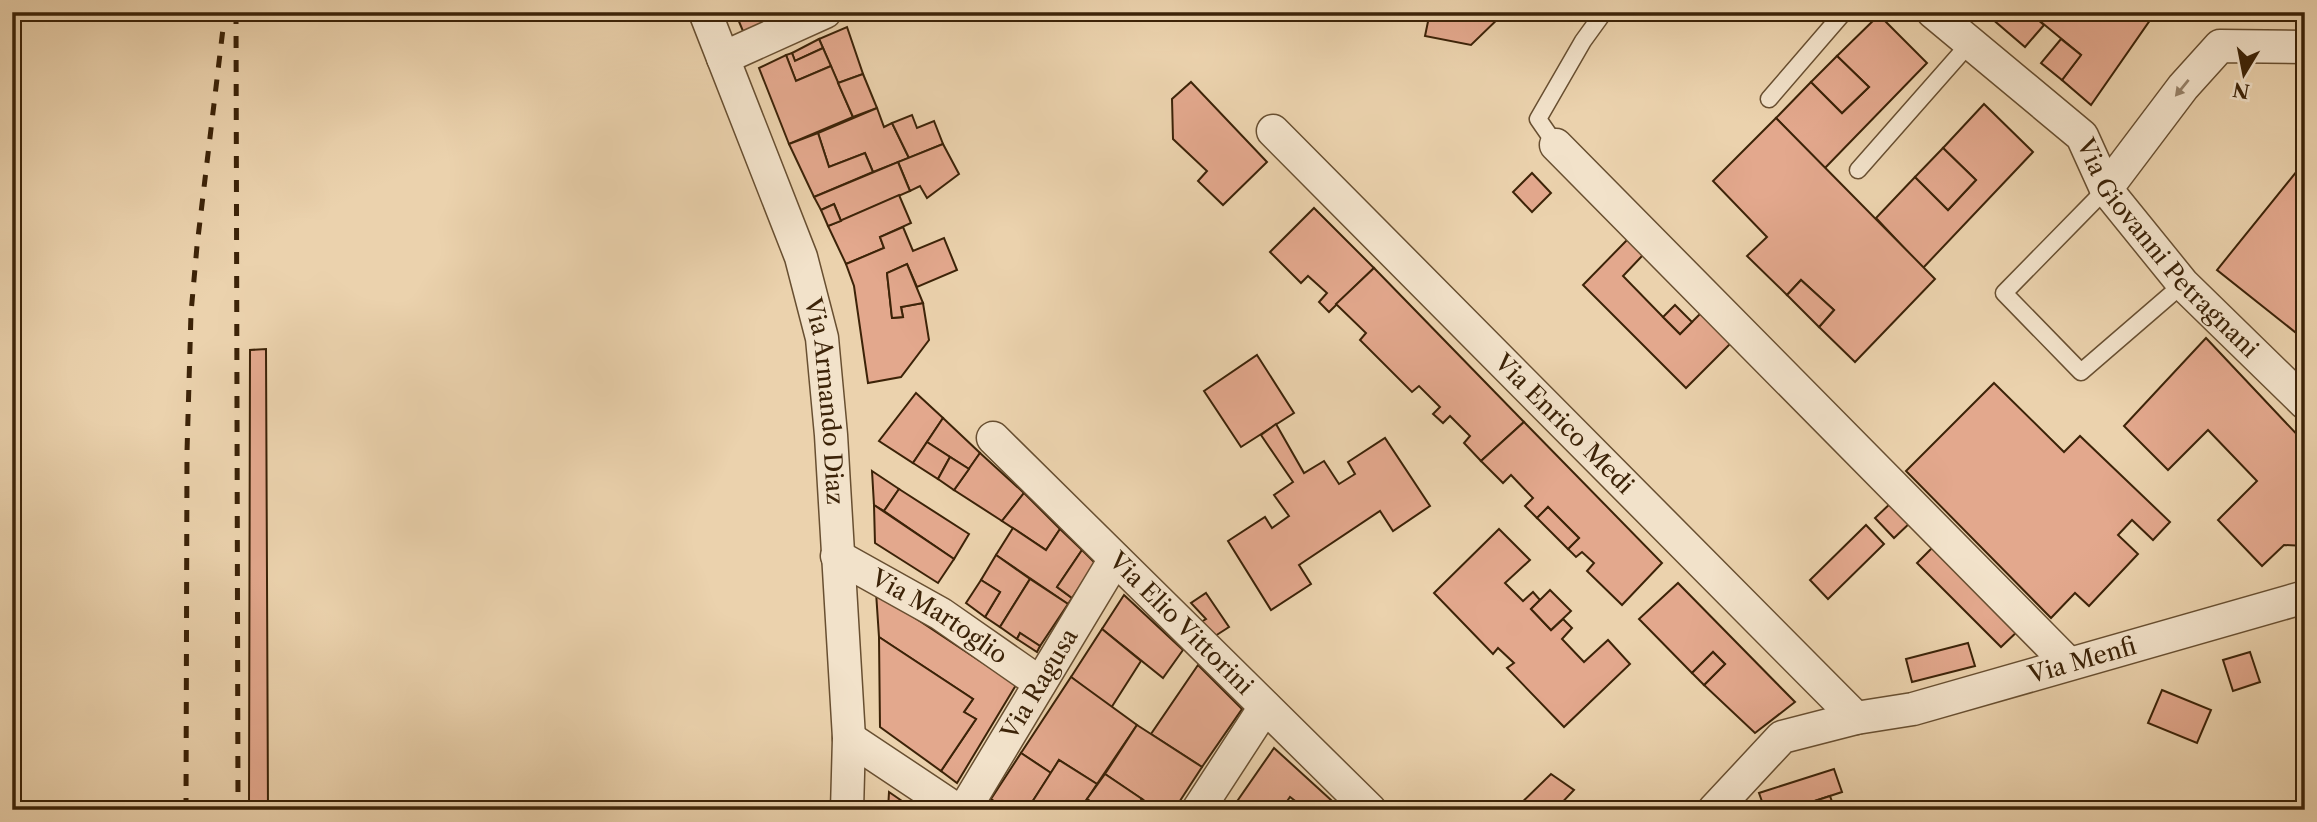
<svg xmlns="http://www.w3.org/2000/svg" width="2317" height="822" viewBox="0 0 2317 822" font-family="'Libre Caslon Text',serif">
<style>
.building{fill:#e3a88d;stroke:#3c2308;stroke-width:2}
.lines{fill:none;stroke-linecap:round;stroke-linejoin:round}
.lane-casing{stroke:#684f31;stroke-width:19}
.street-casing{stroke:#684f31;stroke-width:35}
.lane{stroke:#f2e2ca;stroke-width:16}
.street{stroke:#f2e2ca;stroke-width:32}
.rail{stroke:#3c2308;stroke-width:5;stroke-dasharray:12 12;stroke-linecap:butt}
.oneway{fill:#978269}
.labels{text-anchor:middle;stroke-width:7;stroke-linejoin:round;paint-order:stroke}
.street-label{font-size:24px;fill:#3c2308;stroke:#f2e2ca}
</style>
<rect width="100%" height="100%" fill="#ebd2ad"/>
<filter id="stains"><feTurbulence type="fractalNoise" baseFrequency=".00286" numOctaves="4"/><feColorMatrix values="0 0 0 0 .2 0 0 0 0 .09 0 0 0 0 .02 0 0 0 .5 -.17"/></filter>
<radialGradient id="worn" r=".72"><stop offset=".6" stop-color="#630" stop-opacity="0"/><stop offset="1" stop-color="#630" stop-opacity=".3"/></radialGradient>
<g class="building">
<path d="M735 12H799L745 36Z"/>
<path d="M1430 12H1505L1471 45 1425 36Z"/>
<path d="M1984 12H2029L2044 25 2025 47Z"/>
<path d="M2029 12H2154L2155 13 2091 105 2062 80 2081 55Z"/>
<path d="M1879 15 1927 63 1824 169 1776 118 1811 82 1842 113 1869 87 1837 56Z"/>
<path d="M847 27 863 74 838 83 819 39Z"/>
<path d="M819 39 823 48 795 61 792 53Z"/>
<path d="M2061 39 2081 55 2062 80 2041 63Z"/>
<path d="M823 48 831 66 796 81 786 55 792 53 795 61Z"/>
<path d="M786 55 796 81 831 66 853 117 789 144 759 68Z"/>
<path d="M1837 56 1869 87 1842 113 1811 82Z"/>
<path d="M863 74 877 108 853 117 838 83Z"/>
<path d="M1191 82 1267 162 1223 205 1198 181 1207 171 1173 139 1172 99Z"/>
<path d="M1984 104 2033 152 1923 268 1876 218 1915 177 1948 210 1976 180 1943 148Z"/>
<path d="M877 108 884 127 892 123 909 158 873 172 865 153 829 167 818 133Z"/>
<path d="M912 115 917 128 934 121 943 144 909 158 892 123Z"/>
<path d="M1776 118 1935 279 1855 362 1819 327 1834 310 1801 280 1787 295 1747 256 1767 237 1713 181Z"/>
<path d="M818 133 829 167 865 153 873 172 814 197 789 144Z"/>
<path d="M943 144 959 174 927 198 920 186 910 191 898 162Z"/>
<path d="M1943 148 1976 180 1948 210 1915 177Z"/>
<path d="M2305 161V330L2300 336 2217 270Z"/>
<path d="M898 162 910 191 841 221 834 204 821 210 814 197Z"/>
<path d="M1532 173 1551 193 1532 212 1513 192Z"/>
<path d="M899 195 911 223 880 237 884 248 846 264 828 226Z"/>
<path d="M834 204 841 221 828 226 821 210Z"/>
<path d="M1314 208 1374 268 1329 312 1319 302 1327 293 1308 276 1301 283 1270 252Z"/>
<path d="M903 227 913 251 944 238 957 270 917 287 907 264 887 273 892 318 903 317 901 307 923 303 929 340 901 377 868 383 854 286 846 264 884 248 880 237Z"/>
<path d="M1628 239 1643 255 1623 276 1663 317 1680 334 1701 313 1731 343 1686 388 1583 285Z"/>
<path d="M907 264 923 303 901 307 903 317 892 318 887 273Z"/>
<path d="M1374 268 1524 422 1481 461 1464 443 1470 436 1450 416 1443 423 1433 414 1440 407 1419 386 1412 392 1360 340 1366 333 1336 304Z"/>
<path d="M1801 280 1834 310 1819 327 1787 295Z"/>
<path d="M1675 305 1692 322 1680 334 1663 317Z"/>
<path d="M2206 338 2305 443V546L2284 545 2262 566 2218 520 2257 481 2208 430 2168 470 2124 426Z"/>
<path d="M266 349 268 810H249L250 350Z"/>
<path d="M1257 355 1294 413 1241 447 1204 391Z"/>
<path d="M1994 383 2064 452 2080 436 2170 522 2153 540 2132 520 2118 535 2138 554 2089 606 2075 593 2051 618 1906 471Z"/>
<path d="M916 393 943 418 913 463 879 441Z"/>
<path d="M943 418 980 453 969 469 927 442Z"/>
<path d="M1524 422 1662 563 1622 605 1587 571 1594 563 1582 552 1576 557 1568 549 1579 538 1548 507 1537 518 1525 506 1533 498 1511 475 1503 483 1481 461Z"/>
<path d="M1276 424 1304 473 1324 461 1339 484 1355 474 1348 462 1385 438 1430 506 1393 531 1380 511 1299 565 1311 584 1271 610 1228 541 1265 517 1272 528 1289 516 1274 495 1293 482 1261 435Z"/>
<path d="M927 442 950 457 938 479 913 463Z"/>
<path d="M980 453 1024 493 1002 521 954 490Z"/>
<path d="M950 457 969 469 954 490 938 479Z"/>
<path d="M872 471 899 489 884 511 874 505Z"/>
<path d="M899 489 969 534 954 559 884 511Z"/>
<path d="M1024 493 1060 529 1046 550 1002 521Z"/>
<path d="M1893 501 1912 521 1894 538 1875 518Z"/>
<path d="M874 505 954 559 938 583 875 543Z"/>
<path d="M1548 507 1579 538 1568 549 1537 518Z"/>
<path d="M1866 525 1884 544 1828 599 1810 580Z"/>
<path d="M1013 528 1046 550 1060 529 1082 550 1057 587 1072 598 1068 604 996 555Z"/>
<path d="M1499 529 1530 560 1505 583 1523 601 1533 592 1540 600 1531 609 1551 630 1563 619 1572 628 1562 639 1584 662 1608 640 1630 664 1564 727 1507 668 1514 663 1498 648 1493 654 1434 593Z"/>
<path d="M1936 544 2021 628 2001 647 1917 563Z"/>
<path d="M1082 550 1095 563 1072 598 1057 587Z"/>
<path d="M996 555 1030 579 1000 627 985 617 1000 592 981 580Z"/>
<path d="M1030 579 1068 604 1040 646 1020 633 1017 639 1000 627Z"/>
<path d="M981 580 1000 592 985 617 966 603Z"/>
<path d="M1678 583 1795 702 1755 733 1704 685 1725 664 1713 652 1692 673 1639 619Z"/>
<path d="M1550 590 1571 611 1551 630 1531 609Z"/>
<path d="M876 592 1016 685 957 783 941 771 976 719 964 712 973 699 879 637Z"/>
<path d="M1206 593 1229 627 1212 638 1201 622 1206 619 1191 603Z"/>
<path d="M1124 595 1183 650 1163 678 1102 629Z"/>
<path d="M1102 629 1141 661 1111 708 1071 677Z"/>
<path d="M1020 633 1040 646 1037 652 1017 639Z"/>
<path d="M879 637 973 699 964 712 976 719 941 771 880 727Z"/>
<path d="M1968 643 1975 666 1912 682 1906 659Z"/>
<path d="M1713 652 1725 664 1704 685 1692 673Z"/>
<path d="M2250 652 2260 682 2233 691 2223 660Z"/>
<path d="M1198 665 1242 709 1202 767 1151 734Z"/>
<path d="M1071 677 1137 725 1097 784 1059 760 1051 773 1021 753Z"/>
<path d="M2162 690 2211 710 2197 743 2148 723Z"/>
<path d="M1137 725 1202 767 1174 810H1158L1105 774Z"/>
<path d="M1274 748 1342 810H1307L1290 797 1281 810H1231Z"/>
<path d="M1021 753 1051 773 1027 810H1007L991 799Z"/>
<path d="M1059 760 1097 784 1080 810H1027Z"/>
<path d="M1834 769 1842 792 1787 810H1765L1759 793Z"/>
<path d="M1105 774 1142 799 1134 810H1102L1087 799Z"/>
<path d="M1551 774 1574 790 1555 810H1514Z"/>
<path d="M889 792 915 810H888Z"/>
<path d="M1830 796 1835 810H1787Z"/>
<path d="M1087 799 1102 810H1080Z"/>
<path d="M1142 799 1147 803 1158 810H1134Z"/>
</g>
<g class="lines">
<defs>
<g id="lane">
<path d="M1769 99 1844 12"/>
<path d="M1556 145 1538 119 1583 41 1604 12"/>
<path d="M1858 170 1969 44"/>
<path d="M2106 189 2004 293 2081 372 2183 284"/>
</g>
<g id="street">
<path id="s1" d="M705 12 801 257 822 338 831 435 849 738 847 810"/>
<path id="s2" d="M1933 12 2082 136 2106 189 2183 284 2305 403"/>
<path d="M723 58 825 12"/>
<path id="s3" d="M1273 131 1856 718"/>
<path d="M1556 145 2068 663"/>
<path d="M2106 189 2183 87 2220 46 2305 47"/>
<path id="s4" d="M993 438 1370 810"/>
<path id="s5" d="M837 556 941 614 1040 683"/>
<path d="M849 738 957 810"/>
<path id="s6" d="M964 810 1115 559"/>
<path d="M1198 810 1265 707"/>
<path id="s7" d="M1714 810 1782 737 1856 718 1913 709 2305 597"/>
</g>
</defs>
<use href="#lane" class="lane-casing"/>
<use href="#street" class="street-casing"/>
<use href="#lane" class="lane"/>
<use href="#street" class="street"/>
<g class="rail">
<path d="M236 12 238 810"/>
<path d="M186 810 187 452 191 313 197 246 225 12"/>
</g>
</g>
<defs><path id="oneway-solid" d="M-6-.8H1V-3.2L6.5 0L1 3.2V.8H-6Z" transform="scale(1.75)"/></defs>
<use class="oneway" href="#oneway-solid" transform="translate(2182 88) rotate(129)"/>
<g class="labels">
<g class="street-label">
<text dy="8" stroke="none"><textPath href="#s2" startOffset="336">Via Giovanni Petragnani</textPath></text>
<text dy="8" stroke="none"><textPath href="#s1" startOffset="410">Via Armando Diaz</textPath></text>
<text dy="8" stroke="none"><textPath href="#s3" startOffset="413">Via Enrico Medi</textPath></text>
<text dy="8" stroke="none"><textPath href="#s5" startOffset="119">Via Martoglio</textPath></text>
<text dy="8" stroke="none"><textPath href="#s4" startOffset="264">Via Elio Vittorini</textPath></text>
<text dy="8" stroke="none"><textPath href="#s7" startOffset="410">Via Menfi</textPath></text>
<text dy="8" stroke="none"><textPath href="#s6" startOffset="147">Via Ragusa</textPath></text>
</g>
</g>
<rect width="2317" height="822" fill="none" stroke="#ebd2ad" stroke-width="42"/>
<rect x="14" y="14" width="2289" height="794" fill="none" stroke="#3c2308" stroke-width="3.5"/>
<rect x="21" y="21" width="2275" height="780" fill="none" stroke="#3c2308" stroke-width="2"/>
<g transform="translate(2244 74) rotate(190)" stroke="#f2e2ca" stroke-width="5" paint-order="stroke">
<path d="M0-5L12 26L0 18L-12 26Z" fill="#3c2308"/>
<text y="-10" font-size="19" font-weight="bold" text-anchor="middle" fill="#3c2308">N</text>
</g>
<rect width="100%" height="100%" filter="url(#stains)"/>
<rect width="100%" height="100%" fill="url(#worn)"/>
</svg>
